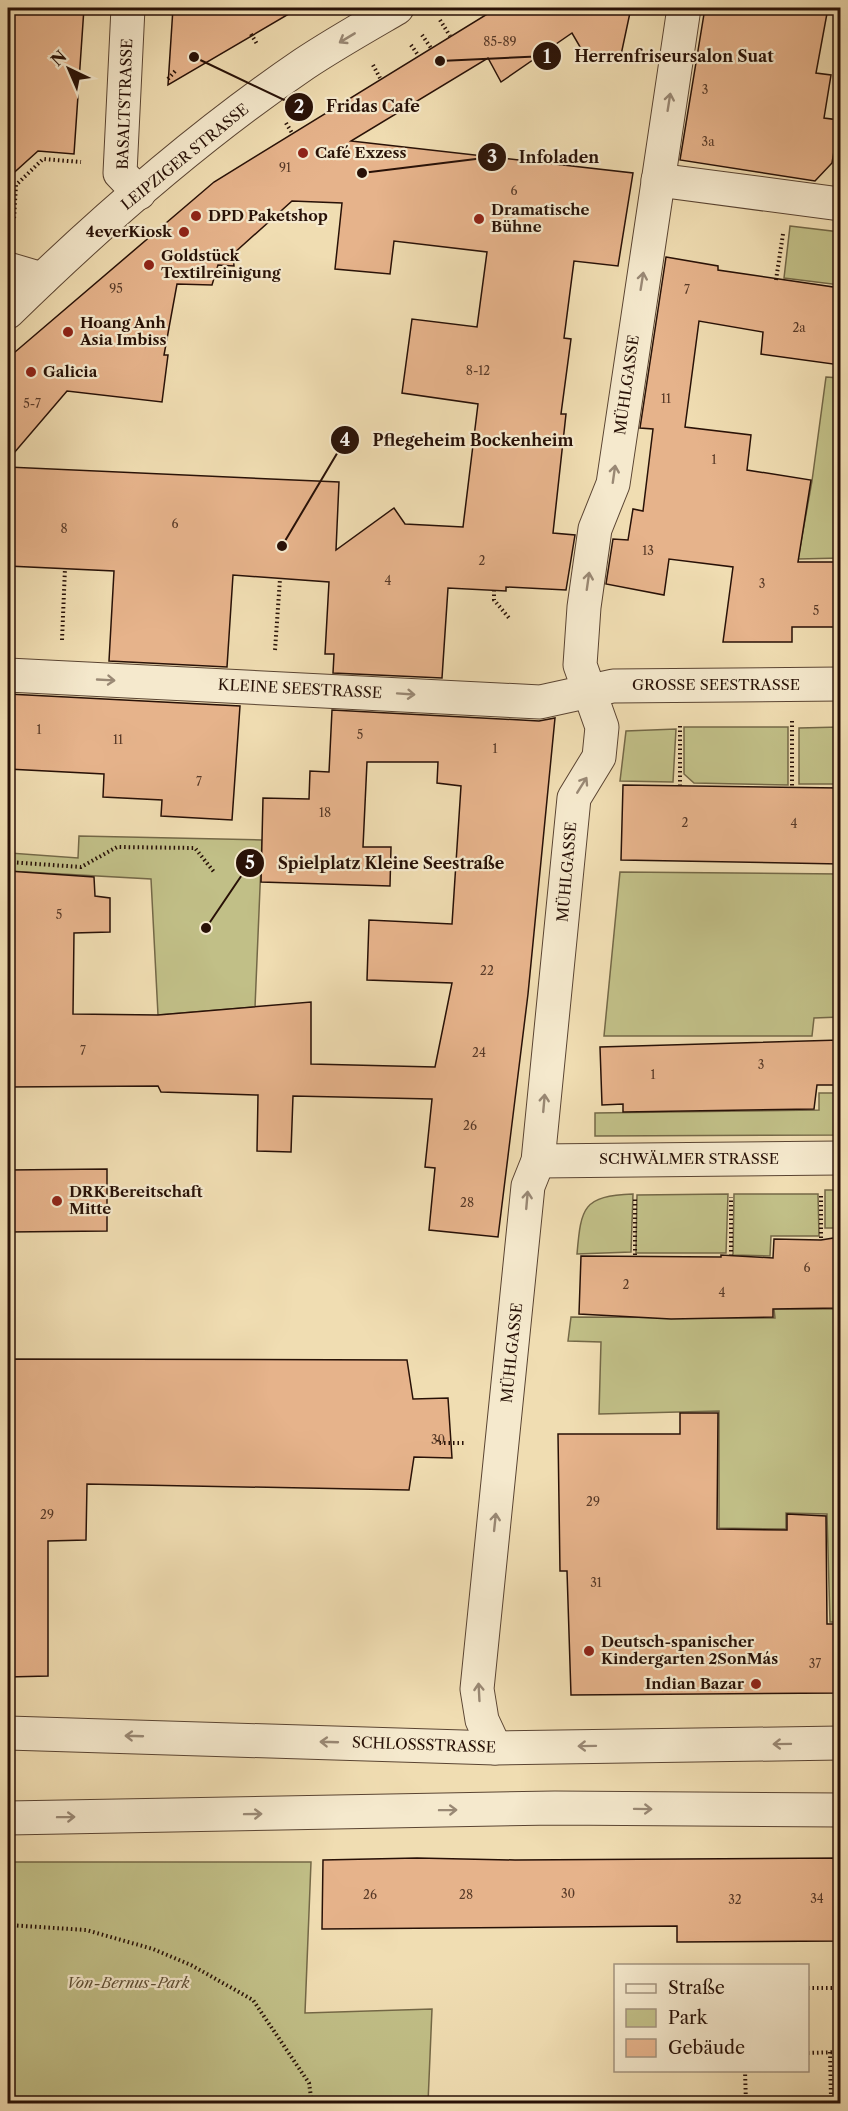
<svg xmlns="http://www.w3.org/2000/svg" width="848" height="2111" viewBox="0 0 848 2111" font-family="'Libre Caslon Text',serif">
<style>
.green{fill:#c1bf87;stroke:#746847;stroke-width:1.5}
.building{fill:#e6b38b;stroke:#281107;stroke-width:1.5}
.lines{fill:none;stroke-linecap:round;stroke-linejoin:round}
.minor-casing{stroke:#5a4432;stroke-width:35}
.tertiary-casing{stroke:#5a4432;stroke-width:35}
.path{stroke:#281107;stroke-width:4;stroke-dasharray:1.5 3;stroke-linecap:butt}
.minor{stroke:#f5e9cd;stroke-width:33}
.tertiary{stroke:#f5e9cd;stroke-width:33}
.oneway{stroke:#998874}
.poi-dot{fill:#8f2418;stroke:#f5e9cd;stroke-width:2}
.labels{text-anchor:middle;stroke-width:4.5;stroke-linejoin:round;paint-order:stroke}
.number-label{font-size:12px;fill:#583a28}
.street-label{font-size:15px;fill:#281107;stroke:#f5e9cd}
.poi-label{font-size:15px;font-weight:bold;fill:#281107;stroke:#f5e9cd;text-anchor:start}
.park-label{font-size:15px;font-style:italic;fill:#5e4e34;stroke:#f5e9cd}
.leader{fill:none;stroke:#281107;stroke-width:2}
.callout-dot{fill:#281107;stroke:#f5e9cd;stroke-width:2}
.mark-label{font-size:18px;text-anchor:middle;font-weight:bold;fill:#fff}
.callout-label{font-size:16px;text-anchor:middle;font-weight:bold;fill:#281107;stroke:#f5e9cd;stroke-width:4.5;stroke-linejoin:round;paint-order:stroke}
</style>
<rect width="100%" height="100%" fill="#f0ddb2"/>
<filter id="stains"><feTurbulence type="fractalNoise" baseFrequency=".00333" numOctaves="4"/><feColorMatrix values="0 0 0 0 .2 0 0 0 0 .09 0 0 0 0 .02 0 0 0 .5 -.17"/></filter>
<radialGradient id="worn" r=".72"><stop offset=".6" stop-color="#630" stop-opacity="0"/><stop offset="1" stop-color="#630" stop-opacity=".3"/></radialGradient>
<g class="green">
<path d="M790 226 840 232V285L784 278Z"/>
<path d="M826 377 840 378V558L798 559 812 481Z"/>
<path d="M684 727H788V785L694 783 684 774Z"/>
<path d="M840 727V784H799V728Z"/>
<path d="M676 729 673 782 620 781 626 731Z"/>
<path d="M79 836 262 840 255 1007 158 1015 151 879 8 871 10 853 78 858Z"/>
<path d="M620 872 840 874V1017L814 1018 812 1036H604Z"/>
<path d="M819 1093H840V1135L595 1136V1113L819 1110Z"/>
<rect x="825" y="1190" width="15" height="38"/>
<path d="M633 1194 631 1252 577 1254C581 1207 583 1196 633 1194Z"/>
<path d="M728 1194 726 1253H636L637 1195Z"/>
<path d="M734 1194H818L819 1236H771L770 1256 733 1255Z"/>
<path d="M774 1309H840V1632L839 1622H830L827 1514 786 1513V1529L719 1528V1411L599 1414 601 1342 568 1341 571 1317 775 1318Z"/>
<path d="M8 1862H311L305 2013 432 2009 428 2103H8Z"/>
</g>
<g class="building">
<path d="M8 8H84L74 154 38 151 8 178Z"/>
<path d="M173 8H299L168 85Z"/>
<path d="M497 8H631L621 55 583 52 572 33 501 82 488 58 351 141 633 173 618 266 574 261 564 338 571 339 561 414H566L553 533 575 535 566 590 506 587V591L448 588 442 678 333 673 334 654H325L329 582 233 575 227 667 109 661 114 571 8 566V467L339 482 336 550 394 508 405 524 463 527 478 404 402 393 412 319 477 327 487 252 394 241 390 274 335 269 342 203 292 201 233 254 234 266 218 265 212 285 177 284 164 355H168L162 402 67 391 8 460V358L214 182Z"/>
<path d="M705 8H828L816 73 831 75 824 118 839 120 832 163 815 181 680 160Z"/>
<path d="M666 257 718 266V270L840 288V365L761 354 763 332 699 321 685 427 751 435 747 470 811 480 798 562H840V627H792V642H723L733 567 669 559 664 595 606 584 613 539 628 540 633 509 643 511 653 429 640 428Z"/>
<path d="M8 694 240 706 232 820 161 816 162 800 103 797 104 774 8 769Z"/>
<path d="M332 710 539 721 555 718 528 994 498 1237 429 1230 435 1168 425 1167 432 1099 293 1096 291 1152 257 1151 258 1095 161 1092 158 1086 8 1087V871L94 877 95 896 110 898V932L74 933 73 1014 158 1015 311 1002V1064L435 1067 452 983 367 980 369 920 452 924 461 786 437 783 438 762H367L363 847H391L390 886 261 882 263 798 309 799 310 771 329 772Z"/>
<path d="M623 785 840 788V864L621 860Z"/>
<path d="M840 1040V1085H817L814 1109 623 1112V1104L602 1105 600 1047Z"/>
<path d="M107 1169V1231L8 1232V1170Z"/>
<path d="M840 1237V1308L773 1309V1317L671 1319 579 1314 581 1256 721 1257V1255L773 1258 774 1239 821 1240Z"/>
<path d="M8 1359 407 1360 413 1399 448 1398 452 1458 414 1457 409 1490 87 1484 86 1540 48 1541V1676L8 1677Z"/>
<path d="M680 1413H718L717 1529 787 1530V1514L826 1516 827 1624H837V1634H840V1693L571 1695 567 1571H560L558 1434H680Z"/>
<path d="M417 1858 515 1860 840 1858V1941L677 1942V1926L322 1929 323 1860Z"/>
</g>
<g class="lines">
<defs>
<g id="minor">
<path d="M128 8 120 173 139 193"/>
<path d="M658 180 840 204"/>
<path d="M8 269 42 279"/>
<path d="M8 312C99 223 198 136 304 64 334 44 366 26 397 8"/>
<path d="M8 675 540 702 613 686 840 684"/>
<path d="M538 1161 840 1158"/>
<path d="M495 1748 482 1720 477 1689 528 1186 538 1161 574 798 599 757 602 727 580 665 584 607 595 529 613 484 684 8"/>
</g>
<g id="tertiary">
<path d="M8 1733 495 1748 840 1743"/>
<path d="M8 1818 555 1808 840 1810"/>
</g>
</defs>
<use href="#minor" class="minor-casing"/>
<use href="#tertiary" class="tertiary-casing"/>
<g class="path">
<path d="M440 20 450 36"/>
<path d="M251 34 257 44"/>
<path d="M422 35 431 48"/>
<path d="M411 45 418 55"/>
<path d="M373 65 380 78"/>
<path d="M168 79 177 69"/>
<path d="M286 123 292 133"/>
<path d="M8 230 14 219 16 185 43 159 81 162"/>
<path d="M776 280 783 234"/>
<path d="M494 590V600L509 618"/>
<path d="M62 640 65 568"/>
<path d="M275 650 280 579"/>
<path d="M792 721V787"/>
<path d="M680 786V725"/>
<path d="M8 862 81 867 117 847 195 848 214 872"/>
<path d="M821 1196V1240"/>
<path d="M635 1255V1197"/>
<path d="M731 1256V1197"/>
<path d="M438 1440V1443H465"/>
<path d="M8 1925 86 1930 153 1949 191 1965 253 2000 309 2083 312 2104"/>
<path d="M808 1988H840"/>
<path d="M830 2052 831 2098"/>
<path d="M808 2053 840 2052"/>
<path d="M745 2070 746 2104"/>
</g>
<use href="#minor" class="minor"/>
<use href="#tertiary" class="tertiary"/>
</g>
<defs><path id="oneway-shaft" d="M-6 0H5M1.5-3L5.5 0L1.5 3" fill="none" stroke-width="1.6" stroke-linecap="round" stroke-linejoin="round" transform="scale(1.5)"/></defs>
<g class="oneway">
<use href="#oneway-shaft" transform="translate(347 38) rotate(149)"/>
<use href="#oneway-shaft" transform="translate(669 102) rotate(-81)"/>
<use href="#oneway-shaft" transform="translate(642 281) rotate(-81)"/>
<use href="#oneway-shaft" transform="translate(614 474) rotate(-82)"/>
<use href="#oneway-shaft" transform="translate(588 581) rotate(-82)"/>
<use href="#oneway-shaft" transform="translate(106 680) rotate(3)"/>
<use href="#oneway-shaft" transform="translate(406 694) rotate(4)"/>
<use href="#oneway-shaft" transform="translate(582 785) rotate(-58)"/>
<use href="#oneway-shaft" transform="translate(544 1103) rotate(-85)"/>
<use href="#oneway-shaft" transform="translate(527 1200) rotate(-85)"/>
<use href="#oneway-shaft" transform="translate(495 1522) rotate(-84)"/>
<use href="#oneway-shaft" transform="translate(479 1692) rotate(-93)"/>
<use href="#oneway-shaft" transform="translate(134 1736) rotate(-178)"/>
<use href="#oneway-shaft" transform="translate(329 1742) rotate(-178)"/>
<use href="#oneway-shaft" transform="translate(782 1744) rotate(179)"/>
<use href="#oneway-shaft" transform="translate(587 1746) rotate(179)"/>
<use href="#oneway-shaft" transform="translate(643 1809) rotate(1)"/>
<use href="#oneway-shaft" transform="translate(448 1810) rotate(-1)"/>
<use href="#oneway-shaft" transform="translate(253 1814) rotate(-1)"/>
<use href="#oneway-shaft" transform="translate(66 1817) rotate(-1)"/>
</g>
<g class="poi-dot">
<circle cx="303" cy="153" r="6"/>
<circle cx="196" cy="216" r="6"/>
<circle cx="479" cy="219" r="6"/>
<circle cx="184" cy="232" r="6"/>
<circle cx="149" cy="265" r="6"/>
<circle cx="68" cy="332" r="6"/>
<circle cx="31" cy="372" r="6"/>
<circle cx="57" cy="1201" r="6"/>
<circle cx="589" cy="1651" r="6"/>
<circle cx="756" cy="1684" r="6"/>
</g>
<g class="labels">
<g class="number-label">
<text x="500" y="46">85-89</text>
<text x="705" y="94">3</text>
<text x="708" y="146">3a</text>
<text x="285" y="172">91</text>
<text x="514" y="195">6</text>
<text x="116" y="293">95</text>
<text x="687" y="294">7</text>
<text x="799" y="332">2a</text>
<text x="478" y="375">8-12</text>
<text x="666" y="403">11</text>
<text x="32" y="408">5-7</text>
<text x="714" y="464">1</text>
<text x="175" y="528">6</text>
<text x="64" y="533">8</text>
<text x="648" y="555">13</text>
<text x="482" y="565">2</text>
<text x="388" y="585">4</text>
<text x="762" y="588">3</text>
<text x="816" y="615">5</text>
<text x="39" y="734">1</text>
<text x="360" y="739">5</text>
<text x="118" y="744">11</text>
<text x="495" y="753">1</text>
<text x="199" y="786">7</text>
<text x="325" y="817">18</text>
<text x="685" y="827">2</text>
<text x="794" y="828">4</text>
<text x="59" y="919">5</text>
<text x="487" y="975">22</text>
<text x="83" y="1055">7</text>
<text x="479" y="1057">24</text>
<text x="761" y="1069">3</text>
<text x="653" y="1079">1</text>
<text x="470" y="1130">26</text>
<text x="467" y="1207">28</text>
<text x="807" y="1272">6</text>
<text x="626" y="1289">2</text>
<text x="722" y="1297">4</text>
<text x="438" y="1444">30</text>
<text x="593" y="1506">29</text>
<text x="47" y="1519">29</text>
<text x="596" y="1587">31</text>
<text x="815" y="1668">37</text>
<text x="568" y="1898">30</text>
<text x="370" y="1899">26</text>
<text x="466" y="1899">28</text>
<text x="817" y="1903">34</text>
<text x="735" y="1904">32</text>
</g>
<g class="street-label">
<text transform="translate(125 104) rotate(-88)" y="5">BASALTSTRASSE</text>
<text transform="translate(185 157) rotate(-39)" y="5">LEIPZIGER STRASSE</text>
<text transform="translate(627 385) rotate(-82)" y="5">MÜHLGASSE</text>
<text x="716" y="690">GROSSE SEESTRASSE</text>
<text transform="translate(300 689) rotate(3)" y="5">KLEINE SEESTRASSE</text>
<text transform="translate(567 872) rotate(-85)" y="5">MÜHLGASSE</text>
<text x="689" y="1164">SCHWÄLMER STRASSE</text>
<text transform="translate(512 1353) rotate(-84)" y="5">MÜHLGASSE</text>
<text transform="translate(424 1745) rotate(2)" y="5">SCHLOSSSTRASSE</text>
</g>
<g class="poi-label">
<text x="315" y="158">Café Exzess</text>
<text x="491" y="215">Dramatische<tspan x="491" dy="17">Bühne</tspan></text>
<text x="208" y="221">DPD Paketshop</text>
<text x="172" y="237" text-anchor="end">4everKiosk</text>
<text x="161" y="261">Goldstück<tspan x="161" dy="17">Textilreinigung</tspan></text>
<text x="80" y="328">Hoang Anh<tspan x="80" dy="17">Asia Imbiss</tspan></text>
<text x="43" y="377">Galicia</text>
<text x="69" y="1197">DRK Bereitschaft<tspan x="69" dy="17">Mitte</tspan></text>
<text x="601" y="1647">Deutsch-spanischer<tspan x="601" dy="17">Kindergarten 2SonMás</tspan></text>
<text x="744" y="1689" text-anchor="end">Indian Bazar</text>
</g>
<g class="park-label">
<text x="128" y="1988">Von-Bernus-Park</text>
</g>
</g>
<path class="leader" d="M440 61L547 56M194 57L299 107M362 173L492 157M282 546L345 440M206 928L250 863"/>
<g class="callout-dot">
<circle cx="440" cy="61" r="6"/>
<circle cx="194" cy="57" r="6"/>
<circle cx="362" cy="173" r="6"/>
<circle cx="282" cy="546" r="6"/>
<circle cx="206" cy="928" r="6"/>
<circle cx="547" cy="56" r="15"/>
<circle cx="299" cy="107" r="15"/>
<circle cx="492" cy="157" r="15"/>
<circle cx="345" cy="440" r="15"/>
<circle cx="250" cy="863" r="15"/>
</g>
<g class="mark-label">
<text x="547" y="63">1</text>
<text x="299" y="113">2</text>
<text x="492" y="163">3</text>
<text x="345" y="446">4</text>
<text x="250" y="869">5</text>
</g>
<g class="callout-label">
<text x="674" y="62">Herrenfriseursalon Suat</text>
<text x="373" y="112">Fridas Cafe</text>
<text x="559" y="163">Infoladen</text>
<text x="473" y="446">Pflegeheim Bockenheim</text>
<text x="391" y="869">Spielplatz Kleine Seestraße</text>
</g>
<rect width="848" height="2111" fill="none" stroke="#f0ddb2" stroke-width="30"/>
<rect x="9" y="9" width="830" height="2093" fill="none" stroke="#281107" stroke-width="3"/>
<rect x="15" y="15" width="818" height="2081" fill="none" stroke="#281107" stroke-width="1.5"/>
<rect x="614" y="1964" width="195" height="108" fill="#f5e9cd" stroke="#a3937e" stroke-width="1.5"/>
<rect x="626" y="1984" width="30" height="9" fill="#f5e9cd" stroke="#a3937e" stroke-width="1.5"/>
<text x="668" y="1994" font-size="18" fill="#281107">Straße</text>
<rect x="626" y="2009" width="30" height="18" fill="#c1bf87" stroke="#a3937e" stroke-width="1.5"/>
<text x="668" y="2024" font-size="18" fill="#281107">Park</text>
<rect x="626" y="2039" width="30" height="18" fill="#e6b38b" stroke="#a3937e" stroke-width="1.5"/>
<text x="668" y="2054" font-size="18" fill="#281107">Gebäude</text>
<g transform="translate(69 69) rotate(316)" stroke="#f5e9cd" stroke-width="4.5" paint-order="stroke">
<path d="M0-4.5L10 22L0 15L-10 22Z" fill="#281107"/>
<text y="-9" font-size="16" font-weight="bold" text-anchor="middle" fill="#281107">N</text>
</g>
<rect width="100%" height="100%" filter="url(#stains)"/>
<rect width="100%" height="100%" fill="url(#worn)"/>
</svg>
